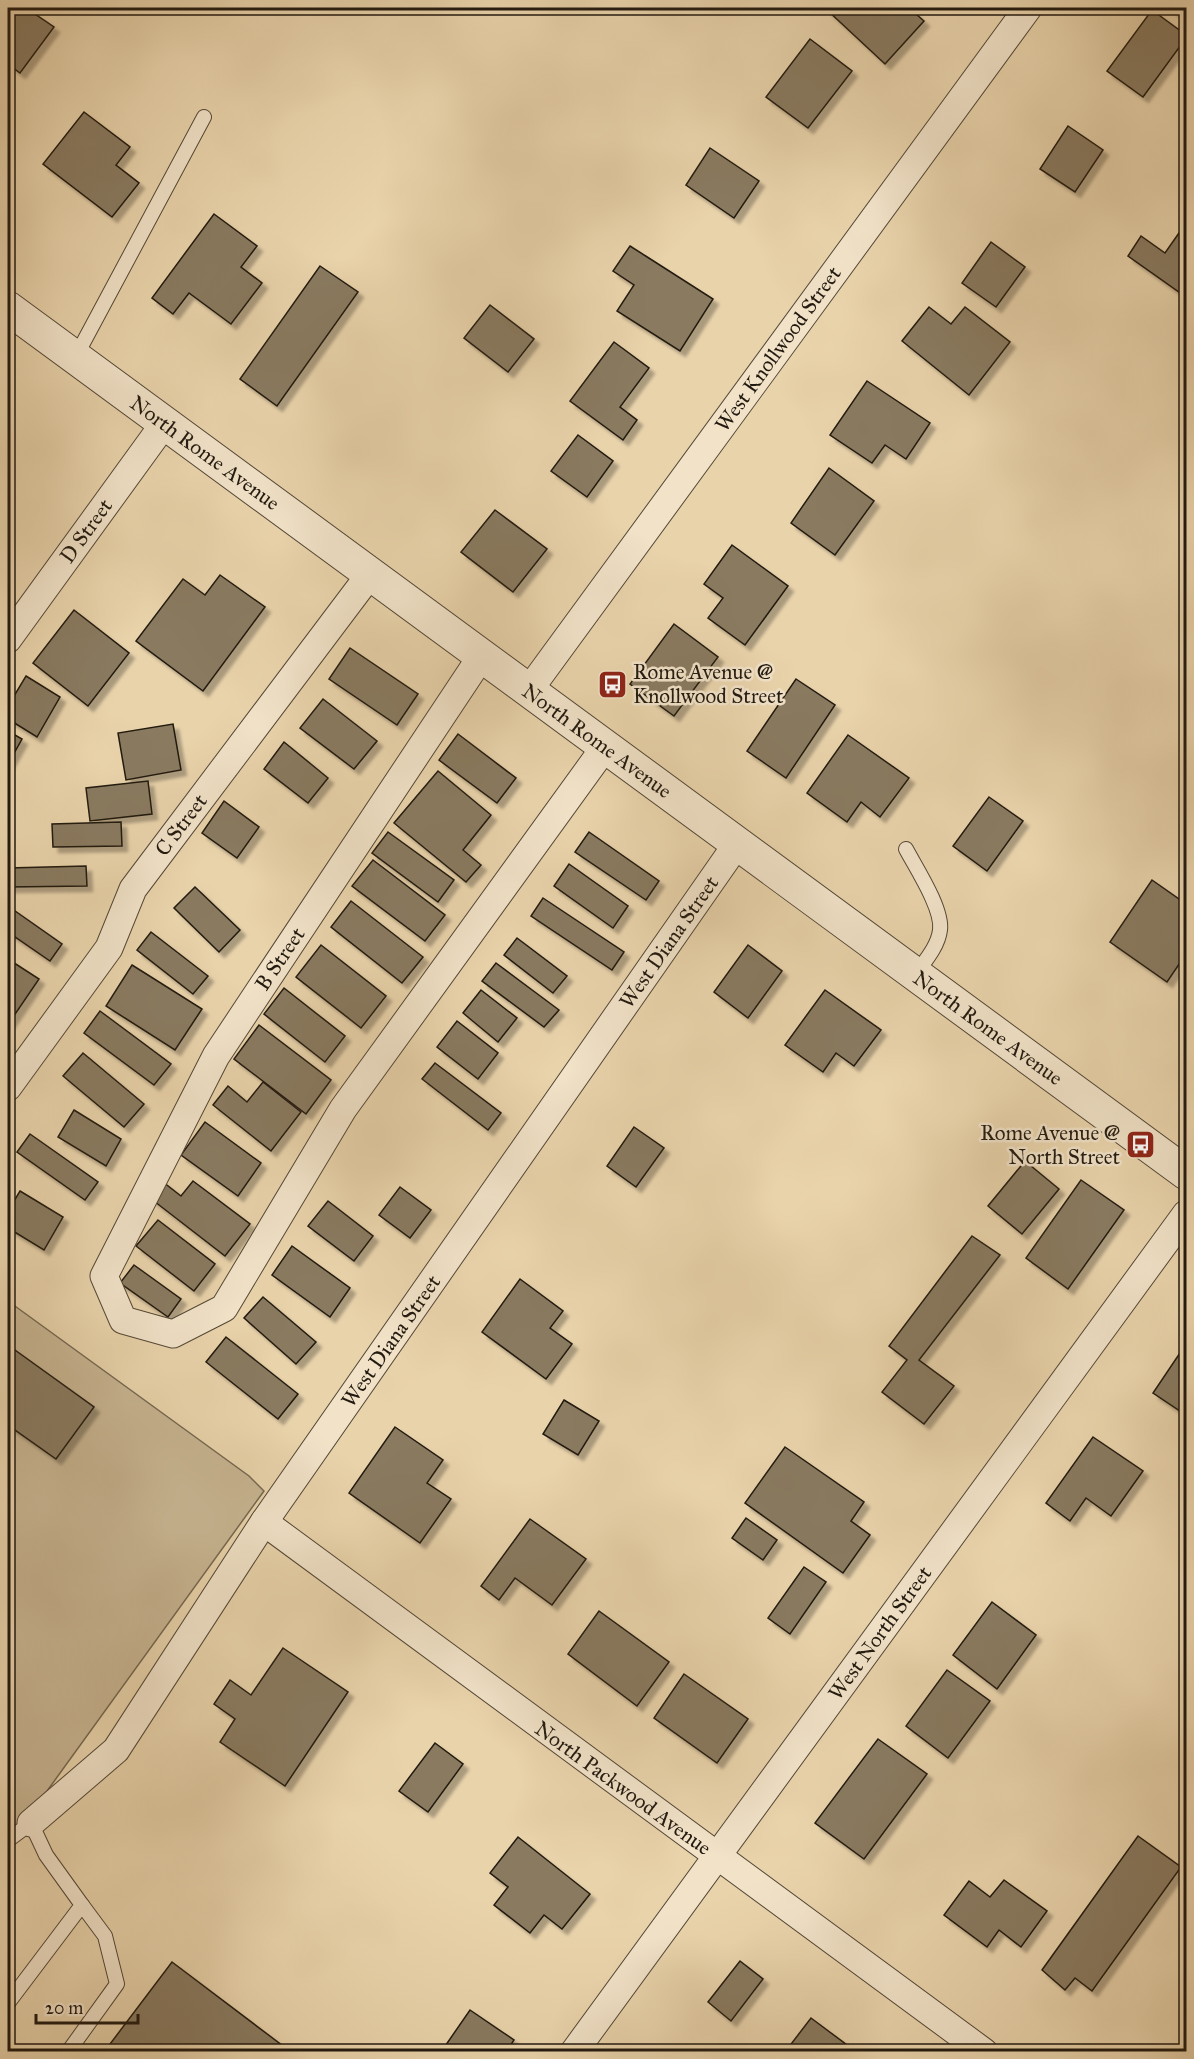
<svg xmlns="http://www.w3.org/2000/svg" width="1194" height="2059" viewBox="0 0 1194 2059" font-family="'IM FELL Great Primer',serif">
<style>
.green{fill:#c7b491;stroke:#746750;stroke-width:1.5}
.building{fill:#897a61;stroke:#221a10;stroke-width:1.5;filter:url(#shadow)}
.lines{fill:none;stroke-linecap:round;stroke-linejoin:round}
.service-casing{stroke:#544837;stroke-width:16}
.minor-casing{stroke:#544837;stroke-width:29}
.tertiary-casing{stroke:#544837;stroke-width:35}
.service{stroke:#f1e2c8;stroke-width:14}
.minor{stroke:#f1e2c8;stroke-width:27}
.tertiary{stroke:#f1e2c8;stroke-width:33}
.labels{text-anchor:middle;stroke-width:5;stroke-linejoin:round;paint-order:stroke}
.street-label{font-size:21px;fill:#221a10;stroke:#f1e2c8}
.poi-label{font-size:21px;fill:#221a10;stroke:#f1e2c8;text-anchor:start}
</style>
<defs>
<filter id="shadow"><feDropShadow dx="5.5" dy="5.5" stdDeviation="1.5" flood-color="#0004"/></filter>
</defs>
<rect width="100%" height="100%" fill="#e9d3ab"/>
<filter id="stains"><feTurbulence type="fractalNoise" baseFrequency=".00333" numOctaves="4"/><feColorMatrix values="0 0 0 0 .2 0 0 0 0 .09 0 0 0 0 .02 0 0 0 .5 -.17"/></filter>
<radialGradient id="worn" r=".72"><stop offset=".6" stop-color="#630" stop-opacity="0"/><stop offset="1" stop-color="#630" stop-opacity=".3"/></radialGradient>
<path class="green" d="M8 1301 249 1476 264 1491 8 1845Z"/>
<g class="building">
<path d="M14 8H26L54 27 20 73 8 64V16Z"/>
<path d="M827 8H909L924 21 885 64 826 9Z"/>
<path d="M1170 8H1186V20Z"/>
<path d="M1152 10 1186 35V38L1143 97 1107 71Z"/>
<path d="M810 39 852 71 808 128 766 97Z"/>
<path d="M84 112 130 147 116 165 139 183 112 217 43 164Z"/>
<path d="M1068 126 1103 150 1075 192 1040 169Z"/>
<path d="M710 148 759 181 734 218 686 185Z"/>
<path d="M214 214 257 246 241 267 262 283 231 324 189 293 173 314 152 298Z"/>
<path d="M1186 223V297L1128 256 1141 236 1165 253Z"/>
<path d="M991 242 1025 267 996 307 962 283Z"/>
<path d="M630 246 713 299 680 351 617 311 634 285 613 271Z"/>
<path d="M320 266 358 292 277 406 240 379Z"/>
<path d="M490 305 534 339 508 372 464 338Z"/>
<path d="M929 307 951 324 965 307 1010 342 969 395 902 341Z"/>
<path d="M614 342 649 368 620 407 637 420 623 440 570 401Z"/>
<path d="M867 381 930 423 906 459 885 445 872 463 830 435Z"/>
<path d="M578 435 613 461 587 497 551 471Z"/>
<path d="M829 468 874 501 835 555 791 523Z"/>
<path d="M495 510 547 549 513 592 461 552Z"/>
<path d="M732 545 788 586 745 645 708 618 723 598 704 584Z"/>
<path d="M220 575 265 607 203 691 136 641 183 579 205 595Z"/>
<path d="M74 610 129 653 88 706 33 663Z"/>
<path d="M674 624 718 657 674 716 630 684Z"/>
<path d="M350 648 418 694 397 725 329 679Z"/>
<path d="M26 676 60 697 37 737 8 719V706Z"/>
<path d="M796 679 835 705 786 778 747 751Z"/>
<path d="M323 699 377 741 354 769 300 728Z"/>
<path d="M173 724 181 770 126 780 118 733Z"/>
<path d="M8 731 22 739 8 764Z"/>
<path d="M458 734 516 778 497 803 439 760Z"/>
<path d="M848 735 909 778 880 817 861 802 847 822 807 793Z"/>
<path d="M284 742 328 778 308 803 264 769Z"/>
<path d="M438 771 491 815 463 850 481 865 466 882 394 823Z"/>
<path d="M148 781 152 814 90 821 86 788Z"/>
<path d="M989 797 1023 821 987 871 953 846Z"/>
<path d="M224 801 259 827 237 858 202 833Z"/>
<path d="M121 822 122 846 53 847 52 824Z"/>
<path d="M388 832 454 880 438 902 372 853Z"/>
<path d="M589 832 659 881 646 900 575 852Z"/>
<path d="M373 860 445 915 425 941 352 886Z"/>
<path d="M569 864 628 906 613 928 554 886Z"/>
<path d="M86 866 87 886 8 887V868Z"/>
<path d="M1152 880 1186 904V954L1167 982 1110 942Z"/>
<path d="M195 887 240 930 219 952 174 908Z"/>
<path d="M543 898 624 952 612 970 531 916Z"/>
<path d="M351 901 423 957 402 983 331 927Z"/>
<path d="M8 906 62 944 50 961 8 932Z"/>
<path d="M151 932 208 976 193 994 137 950Z"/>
<path d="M517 938 567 976 553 993 504 955Z"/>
<path d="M321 945 386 996 361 1028 296 977Z"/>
<path d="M748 945 782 971 748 1018 714 992Z"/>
<path d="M8 959 39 979 9 1023H8Z"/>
<path d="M496 963 559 1010 544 1027 482 981Z"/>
<path d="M132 965 202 1009 175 1050 106 1006Z"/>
<path d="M284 988 345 1036 325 1062 264 1014Z"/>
<path d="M481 990 517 1018 498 1042 463 1013Z"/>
<path d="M825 990 881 1030 854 1066 836 1053 823 1072 785 1045Z"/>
<path d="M100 1011 171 1064 154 1085 84 1033Z"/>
<path d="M457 1021 498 1053 478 1079 437 1047Z"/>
<path d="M259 1025 331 1080 306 1114 234 1059Z"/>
<path d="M83 1053 144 1104 124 1127 63 1076Z"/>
<path d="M435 1063 501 1113 488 1130 422 1079Z"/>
<path d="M263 1082 301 1112 271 1151 213 1105 228 1086 247 1102Z"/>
<path d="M74 1110 121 1139 106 1166 58 1137Z"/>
<path d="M205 1122 261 1163 238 1196 181 1155Z"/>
<path d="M634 1127 664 1148 636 1187 607 1166Z"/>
<path d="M30 1134 98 1182 85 1200 17 1152Z"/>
<path d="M1025 1161 1059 1189 1022 1234 988 1206Z"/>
<path d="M1081 1180 1124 1210 1068 1289 1026 1258Z"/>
<path d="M193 1181 250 1224 225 1256 150 1198 163 1182 181 1196Z"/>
<path d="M400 1187 431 1210 410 1238 379 1215Z"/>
<path d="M20 1191 63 1217 44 1250 8 1228V1211Z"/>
<path d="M328 1201 373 1236 354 1261 308 1226Z"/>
<path d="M158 1220 215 1264 194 1291 136 1246Z"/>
<path d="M972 1236 1000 1255 919 1360 954 1386 924 1424 882 1392 907 1360 889 1346Z"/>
<path d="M292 1246 350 1288 330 1317 272 1275Z"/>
<path d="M134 1265 181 1299 168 1317 120 1283Z"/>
<path d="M520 1279 563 1311 550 1328 572 1344 546 1379 482 1332Z"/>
<path d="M263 1297 316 1342 296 1364 244 1318Z"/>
<path d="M226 1337 298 1394 278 1419 206 1362Z"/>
<path d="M1186 1344V1415L1153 1393Z"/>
<path d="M8 1345 94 1407 56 1459 8 1425Z"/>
<path d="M564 1400 599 1421 578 1455 543 1434Z"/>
<path d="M395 1427 443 1460 427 1483 451 1499 420 1543 349 1493Z"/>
<path d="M1093 1437 1143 1471 1111 1516 1086 1498 1070 1521 1046 1503Z"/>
<path d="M785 1447 864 1502 851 1521 870 1535 843 1573 745 1503Z"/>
<path d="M746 1518 777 1540 763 1560 732 1538Z"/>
<path d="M530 1519 586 1559 552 1605 515 1578 499 1600 481 1586Z"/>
<path d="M804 1567 826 1582 790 1634 768 1618Z"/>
<path d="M992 1602 1036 1635 997 1689 953 1655Z"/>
<path d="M599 1611 669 1662 637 1706 568 1654Z"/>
<path d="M283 1648 348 1692 285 1786 220 1742 235 1719 214 1704 230 1680 251 1695Z"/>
<path d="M947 1670 990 1701 948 1758 906 1726Z"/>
<path d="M684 1674 748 1719 717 1763 654 1718Z"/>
<path d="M878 1739 927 1774 864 1859 815 1823Z"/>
<path d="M435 1743 463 1764 428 1812 399 1791Z"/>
<path d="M1138 1836 1181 1867 1092 1991 1075 1978 1065 1990 1042 1970Z"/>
<path d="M518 1837 590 1894 562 1929 544 1915 530 1933 494 1905 508 1887 490 1873Z"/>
<path d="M1004 1880 1047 1911 1021 1947 999 1930 987 1947 944 1915 969 1881 990 1897Z"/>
<path d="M740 1961 763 1979 731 2021 708 2002Z"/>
<path d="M172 1962 291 2052H104Z"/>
<path d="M470 2010 514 2040 506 2052H441Z"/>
<path d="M811 2018 847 2045 842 2052H785Z"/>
</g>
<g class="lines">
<defs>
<g id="service">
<path d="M75 358 204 117"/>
<path d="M906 849C916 868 943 909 940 930 938 947 924 962 915 975"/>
<path d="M8 1840 31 1823 46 1855 82 1905 8 2003"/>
<path d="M68 2052 117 1984 105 1936 82 1905"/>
</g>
<g id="minor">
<path d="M8 639 164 424"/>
<path d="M481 657 216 1056 104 1276 123 1320 173 1334 224 1308 343 1109 605 747"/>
<path d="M529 690 1028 8"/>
<path d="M8 1087 109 948 133 889 371 573"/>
<path d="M264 1522 984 2052"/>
<path d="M31 1823 116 1750 264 1522 737 844"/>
<path d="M574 2052 1186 1214"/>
</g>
<path id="tertiary" d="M8 308 1186 1173"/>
</defs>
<use href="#service" class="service-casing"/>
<use href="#minor" class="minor-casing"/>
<use href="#tertiary" class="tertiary-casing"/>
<use href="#service" class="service"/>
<use href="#minor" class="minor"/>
<use href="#tertiary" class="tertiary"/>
</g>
<defs>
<symbol id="bus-square" viewBox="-11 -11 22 22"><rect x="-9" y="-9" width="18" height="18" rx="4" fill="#8f2418" stroke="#f1e2c8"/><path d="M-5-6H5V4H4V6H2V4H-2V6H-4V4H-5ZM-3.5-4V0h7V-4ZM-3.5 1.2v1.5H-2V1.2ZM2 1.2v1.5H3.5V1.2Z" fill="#fff"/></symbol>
</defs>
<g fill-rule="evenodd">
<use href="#bus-square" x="596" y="668" width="33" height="33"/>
<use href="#bus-square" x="1124" y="1128" width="33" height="33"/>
</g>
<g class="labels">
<g class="street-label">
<text transform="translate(778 349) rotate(-54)" y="7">West Knollwood Street</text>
<text transform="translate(205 453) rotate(36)" y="7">North Rome Avenue</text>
<text transform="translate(86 531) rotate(-54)" y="7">D Street</text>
<text transform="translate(597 741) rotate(36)" y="7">North Rome Avenue</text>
<text transform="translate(181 825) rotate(-53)" y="7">C Street</text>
<text transform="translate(669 942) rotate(-55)" y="7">West Diana Street</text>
<text transform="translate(280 959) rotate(-56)" y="7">B Street</text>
<text transform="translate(988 1028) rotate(36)" y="7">North Rome Avenue</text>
<text transform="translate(391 1341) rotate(-55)" y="7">West Diana Street</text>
<text transform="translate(880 1633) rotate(-54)" y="7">West North Street</text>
<text transform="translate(623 1788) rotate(36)" y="7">North Packwood Avenue</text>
</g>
<g class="poi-label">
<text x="633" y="679">Rome Avenue @<tspan x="633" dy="24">Knollwood Street</tspan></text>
<text x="1120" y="1140" text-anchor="end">Rome Avenue @<tspan x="1120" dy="24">North Street</tspan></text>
</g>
</g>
<rect width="1194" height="2059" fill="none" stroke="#e9d3ab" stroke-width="30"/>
<rect x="9" y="9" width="1176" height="2041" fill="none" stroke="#221a10" stroke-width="3"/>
<rect x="15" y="15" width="1164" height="2029" fill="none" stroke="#221a10" stroke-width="1.5"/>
<path d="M36 2014v9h102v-9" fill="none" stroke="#221a10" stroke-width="3"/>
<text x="45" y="2014" font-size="18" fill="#221a10" stroke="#f1e2c8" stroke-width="4.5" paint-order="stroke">20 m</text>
<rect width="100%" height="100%" filter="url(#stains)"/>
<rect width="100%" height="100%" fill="url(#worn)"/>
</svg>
